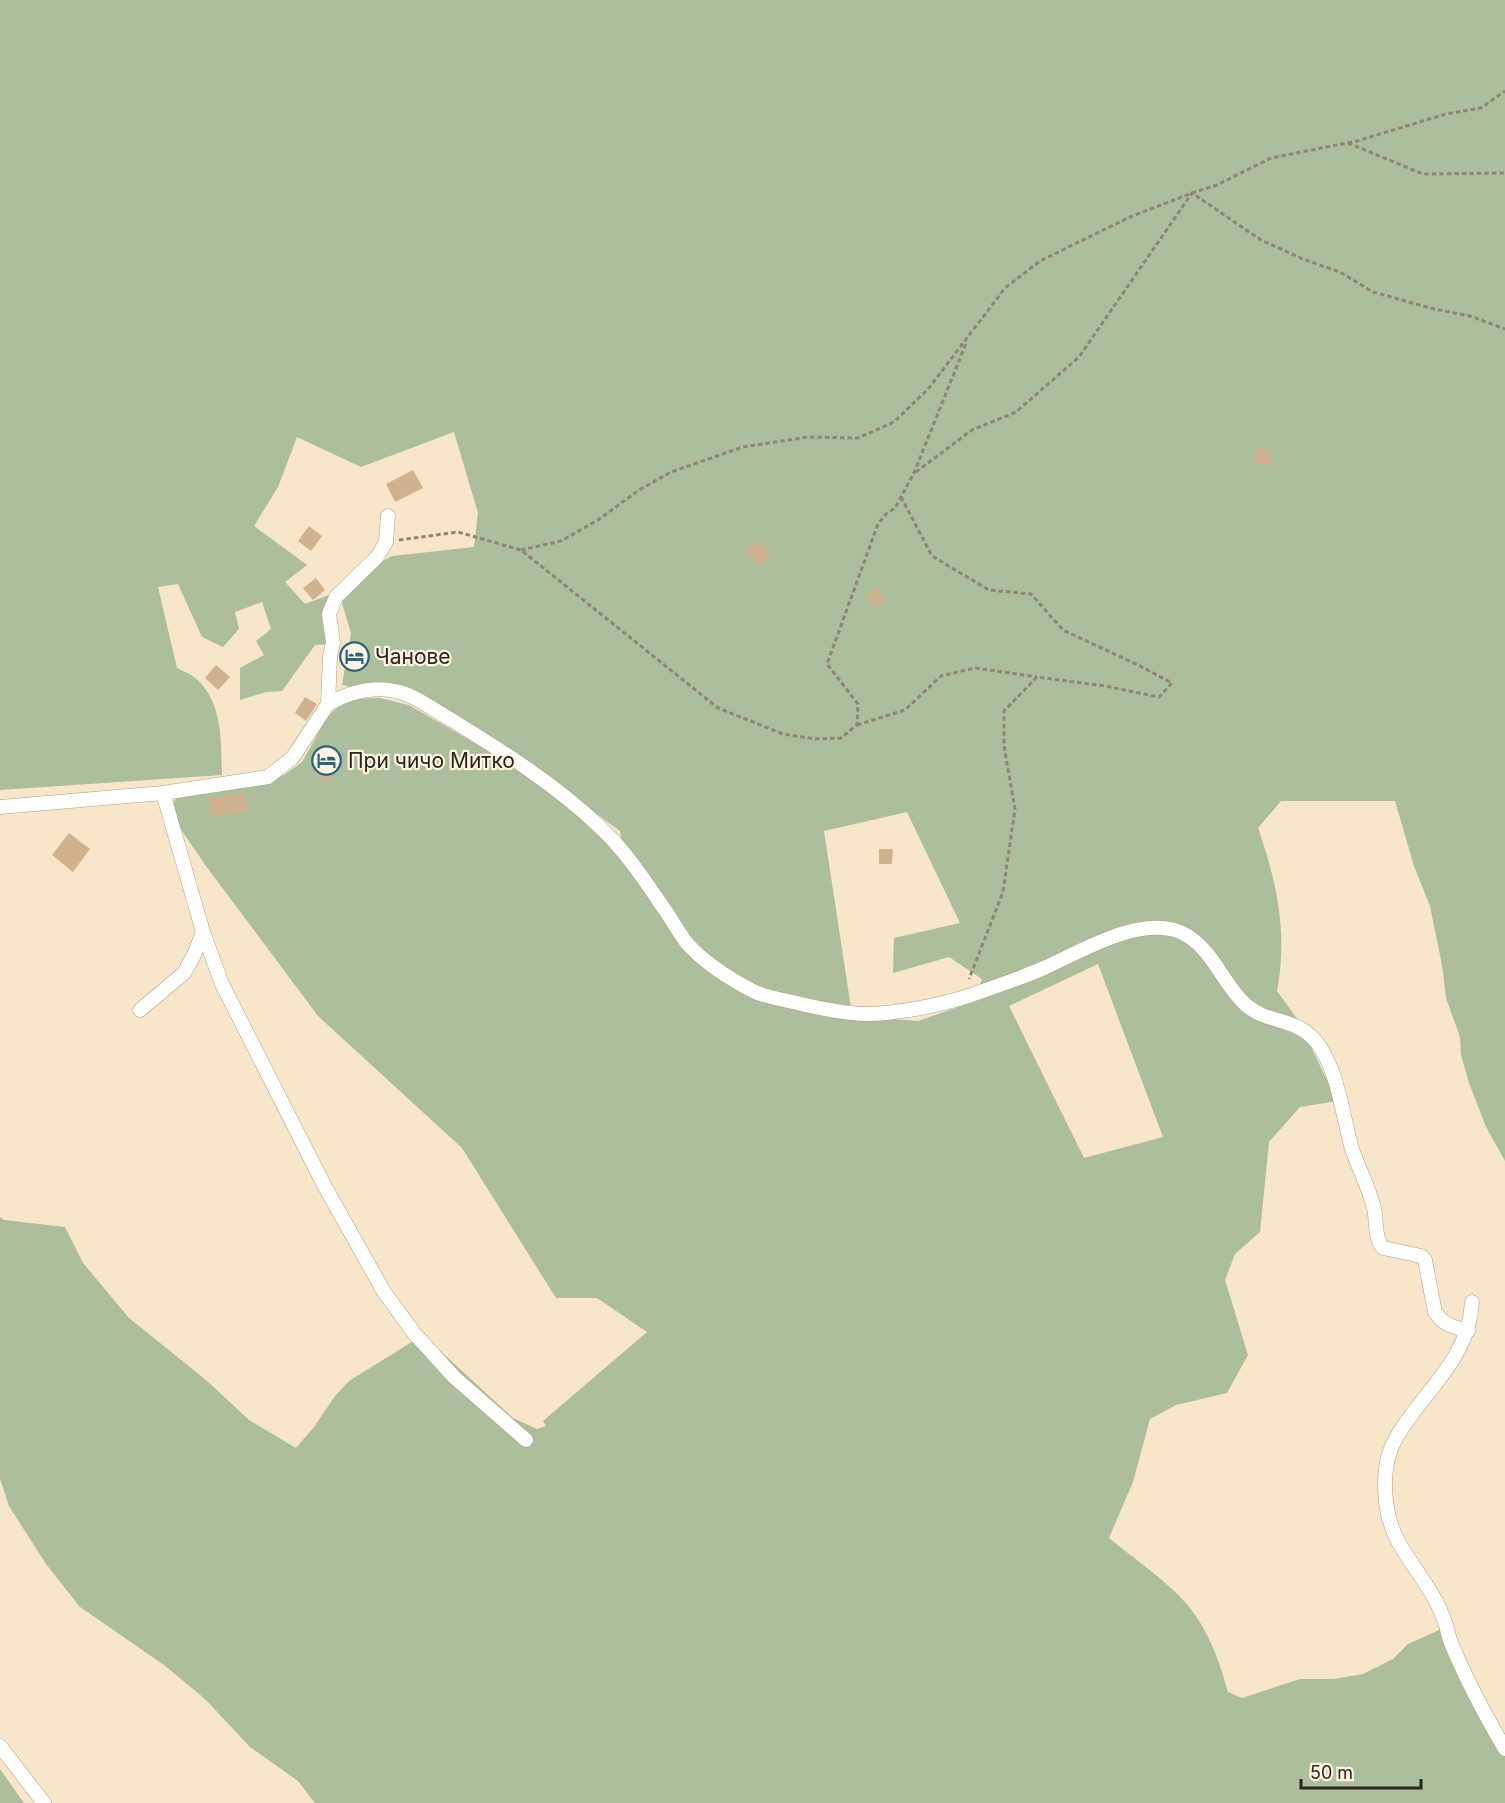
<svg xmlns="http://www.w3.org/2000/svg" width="1505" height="1803" viewBox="0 0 1505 1803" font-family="Inter,sans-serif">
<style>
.green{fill:#acbe9b;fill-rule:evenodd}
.building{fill:#d1b28e}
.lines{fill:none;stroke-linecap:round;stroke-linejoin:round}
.minor-casing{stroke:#ae9e83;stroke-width:15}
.path{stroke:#918571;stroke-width:3;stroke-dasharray:4.5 3;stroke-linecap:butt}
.minor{stroke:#fff;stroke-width:14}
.labels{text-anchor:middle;stroke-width:4.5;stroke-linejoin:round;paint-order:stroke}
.poi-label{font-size:21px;fill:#2b251a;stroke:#fef4e3;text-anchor:start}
</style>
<rect width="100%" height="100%" fill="#f7e6c9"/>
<g class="green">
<path d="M0 0H1505V1161L1486 1127 1469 1083 1461 1055 1460 1037 1446 998 1442 965 1430 906 1414 866 1395 801H1281L1258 828C1277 883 1288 933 1277 991L1298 1020 1337 1101 1300 1107 1269 1142 1260 1232 1235 1254 1225 1280 1248 1355 1227 1393 1176 1405 1150 1419 1133 1482 1109 1538C1134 1559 1162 1577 1184 1601 1207 1626 1219 1660 1228 1692L1242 1698 1300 1679H1334L1363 1674 1393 1659 1408 1644 1448 1626 1505 1743V1803H315L298 1781 250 1747 205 1699 164 1665 80 1607 46 1564 9 1506 0 1479V1217L4 1220 65 1227 83 1263 129 1318 206 1380 249 1420 296 1448 314 1427 335 1396 349 1381 423 1335 513 1418 537 1429 546 1426 543 1421 647 1332 597 1298H556L462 1148 318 1016 206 866 160 799 174 801 181 794 255 782 284 775 302 762 328 716 347 699 380 698 409 705 518 768 585 820 623 859 620 831 516 755 410 690H365L342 685 351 633 342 603 335 588 392 556 474 547 478 513 454 432 361 467 297 437 278 487 254 526 307 565 285 582 305 604 329 595 331 644 315 645 282 691 266 692 240 700V668L264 655 256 641 271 629 262 602 235 612 239 629 223 647 202 637 178 584 158 587 177 668C182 671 189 673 194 677 223 700 221 741 222 775L0 790ZM907 812 960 923 894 938 893 973 949 957 982 979 973 1002 918 1021 866 1017 851 1008 824 831ZM1098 964 1163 1137 1084 1158 1009 1006Z"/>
<path d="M0 1769 24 1803H0Z"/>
</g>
<g class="building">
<path d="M1257 449 1271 450 1270 465 1256 464Z"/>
<path d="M413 470 423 488 395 502 386 484Z"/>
<path d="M309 526 322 536 311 551 298 541Z"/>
<path d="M758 540 771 555 759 566 746 551Z"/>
<path d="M316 578 325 590 313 600 303 588Z"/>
<path d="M877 587 885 601 874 608 866 594Z"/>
<path d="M216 665 230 677 218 690 205 678Z"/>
<path d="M305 697 317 704 306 721 295 713Z"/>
<path d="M325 752 342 766 327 783 311 769Z"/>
<path d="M245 793 247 812 211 816 209 798Z"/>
<path d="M69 833 90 849 73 872 52 855Z"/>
<path d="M879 849H893L892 864H879Z"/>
</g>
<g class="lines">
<defs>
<g id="minor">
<path d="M328 704C348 693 371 686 395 691 412 694 430 707 445 716 499 749 557 785 603 830 628 854 647 884 667 913 673 922 679 933 686 942 703 962 730 979 753 991 765 997 780 999 793 1002 817 1008 844 1014 869 1014 895 1014 940 1005 965 997 991 988 1019 979 1044 968 1082 951 1147 910 1188 936 1215 954 1223 984 1246 1005 1267 1024 1299 1017 1318 1044 1339 1074 1342 1114 1352 1149 1359 1169 1369 1188 1374 1208 1377 1221 1374 1237 1383 1248L1421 1256 1425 1260 1435 1312C1443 1325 1454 1327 1468 1331"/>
<path d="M163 793 203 932 222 984 324 1185 384 1292 414 1333 454 1377 526 1440"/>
<path d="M0 807 163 793 268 777 293 757 328 704 330 656 333 643 329 614 336 597 377 557 386 542 388 516"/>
<path d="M140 1010 184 973 194 955 203 932"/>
<path d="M1472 1302C1469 1360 1423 1391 1396 1438 1379 1468 1383 1514 1399 1543 1413 1568 1433 1590 1443 1617 1447 1626 1448 1635 1451 1643 1466 1679 1485 1715 1505 1749"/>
<path d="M0 1746 44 1803"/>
</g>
</defs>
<use href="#minor" class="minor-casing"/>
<g class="path">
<path d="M1348 143 1423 174 1505 173"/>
<path d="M916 472 972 430 1016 412 1079 357 1192 193 1261 240 1303 259 1340 272 1373 292 1434 309 1470 316 1505 329"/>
<path d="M901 497 932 556 989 590 1031 594 1063 630 1138 665 1172 683 1159 697 1105 686 1037 677 1004 711V746L1015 809 1003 892 969 979"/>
<path d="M399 540 458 532 521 550 718 708 783 734 815 739 841 738 857 725 858 704 827 664 878 524 886 514 895 508 914 473 967 341"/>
<path d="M521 550 561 541 598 520 639 490 671 472 743 447 808 437 858 438 894 422 929 388 1005 288 1040 261 1130 217 1192 193 1217 185 1271 158 1357 141 1446 114 1481 108 1505 91"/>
<path d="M857 725 905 710 941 676 975 668 1037 677"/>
</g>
<use href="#minor" class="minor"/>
</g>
<defs>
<symbol id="hotel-ring" viewBox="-11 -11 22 22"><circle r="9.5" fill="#fef4e3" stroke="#2a647d" stroke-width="1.5"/><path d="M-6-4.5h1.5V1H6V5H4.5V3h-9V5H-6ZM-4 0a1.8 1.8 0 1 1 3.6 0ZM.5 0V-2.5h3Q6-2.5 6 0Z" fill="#2a647d"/></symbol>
</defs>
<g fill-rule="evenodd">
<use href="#hotel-ring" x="338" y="640" width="33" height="33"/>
<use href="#hotel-ring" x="310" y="744" width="33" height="33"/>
</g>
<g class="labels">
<g class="poi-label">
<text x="375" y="664">Чанове</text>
<text x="348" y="768">При чичо Митко</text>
</g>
</g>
<path d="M1301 1779v9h120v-9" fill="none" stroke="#2b251a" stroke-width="3"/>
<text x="1310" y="1779" font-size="18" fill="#2b251a" stroke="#fef4e3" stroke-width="4.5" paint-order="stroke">50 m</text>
</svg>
